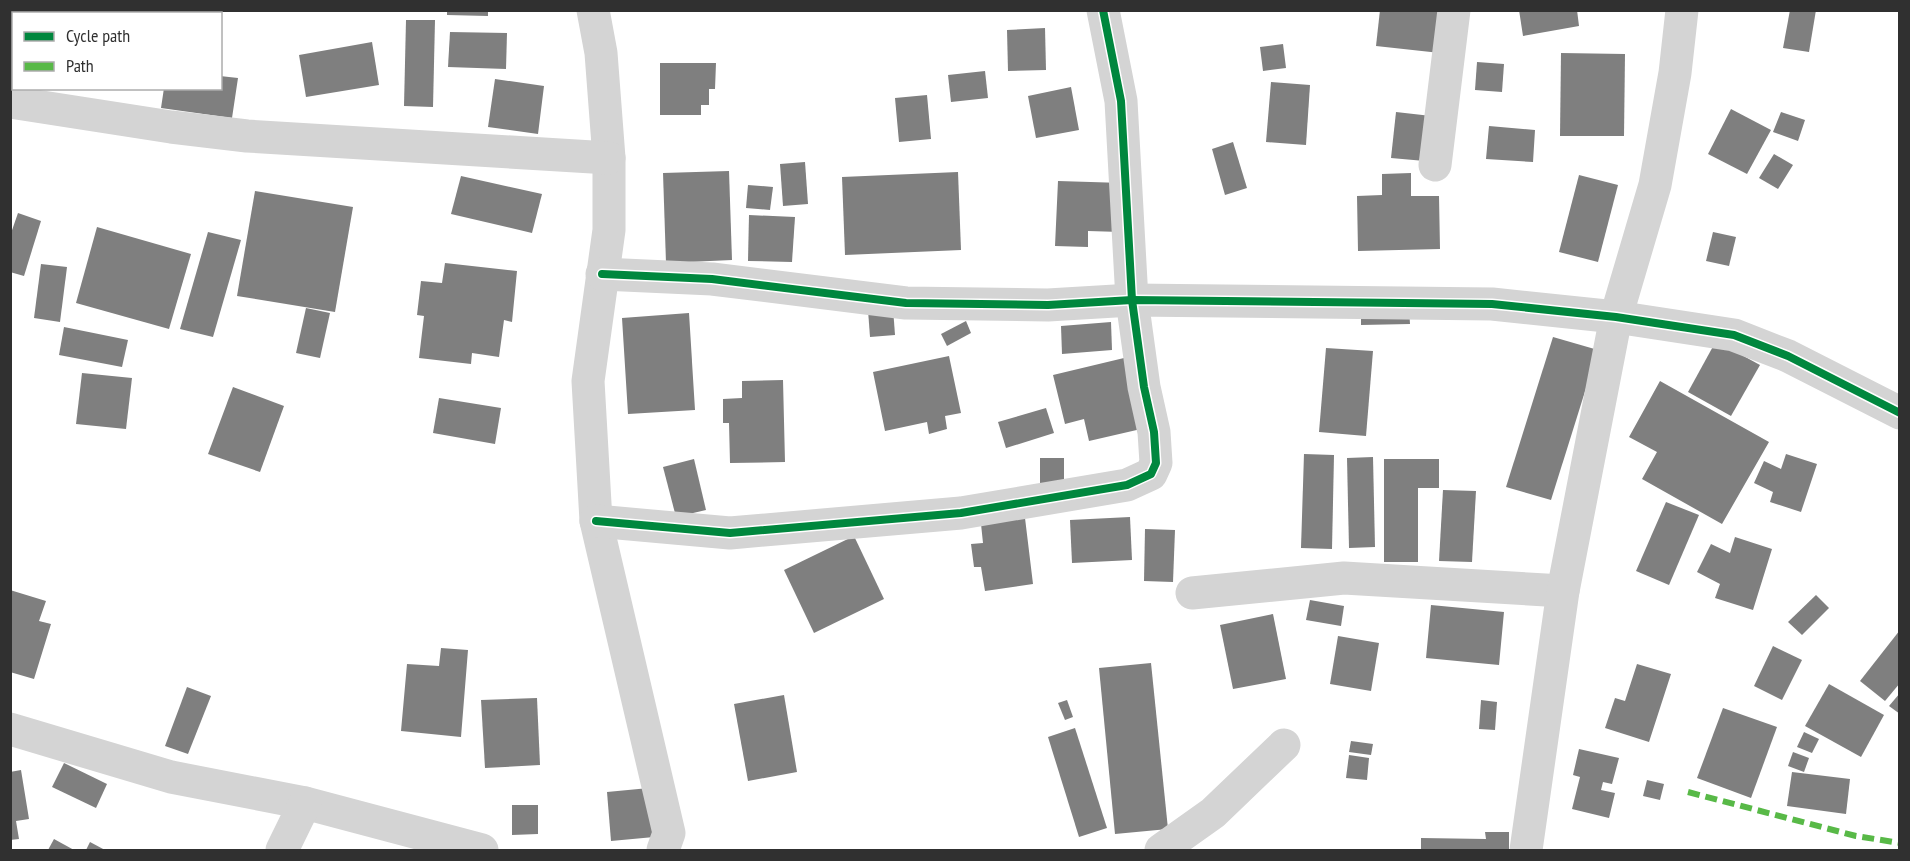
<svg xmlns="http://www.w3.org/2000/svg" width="1910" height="861" viewBox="0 0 1910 861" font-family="'PT Sans Narrow',sans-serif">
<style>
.building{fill:#7f7f7f}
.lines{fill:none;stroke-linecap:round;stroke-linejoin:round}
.street{stroke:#d4d4d4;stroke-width:33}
.quiet{stroke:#58b947;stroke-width:6;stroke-dasharray:12 6;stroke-linecap:butt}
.cycleway-casing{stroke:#fff;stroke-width:11}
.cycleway{stroke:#00873e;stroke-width:8}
</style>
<rect width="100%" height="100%" fill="#fff"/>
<g class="building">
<path d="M10 10H56L55 14H14V75H10Z"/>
<path d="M447 10H488V16L447 15Z"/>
<path d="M1380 10H1445L1440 53 1376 46Z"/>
<path d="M1519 10H1577L1579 26 1523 36Z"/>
<path d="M1790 10H1816L1809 52 1783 48Z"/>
<path d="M406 20H435L433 107 404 106Z"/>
<path d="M1045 28 1046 70 1008 71 1007 30Z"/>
<path d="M450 32 507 33 506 69 448 67Z"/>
<path d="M372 42 379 85 306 97 299 55Z"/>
<path d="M1283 44 1286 68 1263 71 1260 47Z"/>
<path d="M1561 53 1625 54 1624 136H1560Z"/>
<path d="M1477 62 1504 64 1502 92 1475 90Z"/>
<path d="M660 63H716L715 89H709V105H701V115H660Z"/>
<path d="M985 71 988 98 951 102 948 75Z"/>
<path d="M220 76 238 78 232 118 161 108 164 88H220Z"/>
<path d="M495 79 544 86 538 134 488 127Z"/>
<path d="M1271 82 1310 85 1306 145 1266 142Z"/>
<path d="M1071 87 1079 130 1036 138 1028 96Z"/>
<path d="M927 95 931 139 899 142 895 98Z"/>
<path d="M1731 109 1771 130 1747 174 1708 154Z"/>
<path d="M1396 112 1440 117 1436 162 1391 158Z"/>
<path d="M1781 112 1805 120 1798 141 1773 132Z"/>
<path d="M1489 126 1535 130 1533 162 1486 159Z"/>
<path d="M1233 142 1247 188 1225 195 1212 149Z"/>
<path d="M1774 154 1793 165 1778 189 1759 178Z"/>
<path d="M805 162 808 204 783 206 780 164Z"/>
<path d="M729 171 732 260 666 263 663 173Z"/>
<path d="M958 172 961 250 845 255 842 177Z"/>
<path d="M1411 173V196H1439L1440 249 1358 251 1357 196 1382 195V174Z"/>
<path d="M1579 175 1618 185 1598 262 1559 252Z"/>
<path d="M461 176 542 194 532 233 451 214Z"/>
<path d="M1058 181 1123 183 1121 232 1088 231V247L1055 246Z"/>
<path d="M748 185 773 187 770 210 746 208Z"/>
<path d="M255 191 353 207 335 312 237 296Z"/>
<path d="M18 213 41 221 24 276 10 272V236Z"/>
<path d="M749 215 795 217 792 262 748 261Z"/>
<path d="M97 227 191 254 169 329 76 303Z"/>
<path d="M208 232 241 240 213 337 180 329Z"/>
<path d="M1713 232 1736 237 1729 266 1706 261Z"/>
<path d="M445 263 517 271 512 322 504 320 499 357 472 353 471 364 419 358 424 316 417 315 421 281 442 283Z"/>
<path d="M41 264 67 267 60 322 34 318Z"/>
<path d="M1361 307H1409L1410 324 1361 325Z"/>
<path d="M306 308 330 313 320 358 296 353Z"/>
<path d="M893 308 895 335 870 337 868 310Z"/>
<path d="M689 313 695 410 628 414 622 318Z"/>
<path d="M966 321 971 333 947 346 941 334Z"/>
<path d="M1111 322 1112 350 1062 354 1061 326Z"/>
<path d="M64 327 128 340 122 367 59 355Z"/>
<path d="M1553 337 1598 350 1551 500 1506 487Z"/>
<path d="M1716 341 1760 365 1731 416 1688 392Z"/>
<path d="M1326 348 1373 351 1366 436 1319 432Z"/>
<path d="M949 356 961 413 945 416 947 429 929 434 927 422 885 431 873 372Z"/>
<path d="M1124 358 1141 429 1089 441 1084 419 1065 424 1053 375Z"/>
<path d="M82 373 132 378 126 429 76 424Z"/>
<path d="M783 380 785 462 730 463 729 423H723V399L742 398V381Z"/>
<path d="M1660 381 1769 442 1722 524 1642 479 1657 452 1629 437Z"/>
<path d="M233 387 284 406 260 472 208 454Z"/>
<path d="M439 398 501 408 495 444 433 433Z"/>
<path d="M1046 408 1054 433 1006 448 998 422Z"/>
<path d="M1304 454 1334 455 1332 549 1301 548Z"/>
<path d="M1786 454 1817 464 1801 512 1770 502 1773 492 1754 483 1764 461 1781 469Z"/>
<path d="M1373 457 1375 547 1349 548 1347 458Z"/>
<rect x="1040" y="458" width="24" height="25"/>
<path d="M694 459 706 510 676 517 663 467Z"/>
<path d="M1384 459H1439V488H1418V562H1384Z"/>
<path d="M1443 490 1476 491 1472 562 1439 561Z"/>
<path d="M1666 502 1699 515 1669 585 1636 571Z"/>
<path d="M1130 517 1132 560 1072 563 1070 520Z"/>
<path d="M1025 518 1033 584 985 591 981 567H974L971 544 983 543 981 524Z"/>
<path d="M1145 529 1175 530 1173 582 1144 581Z"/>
<path d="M854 536 884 599 814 633 784 570Z"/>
<path d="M1735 537 1772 549 1753 610 1715 598 1720 584 1697 572 1711 544 1730 553Z"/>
<path d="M10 590 46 601 39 621 51 624 34 679 10 672Z"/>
<path d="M1816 595 1829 608 1802 635 1788 622Z"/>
<path d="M1310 600 1344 606 1341 626 1306 620Z"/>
<path d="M1431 605 1504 612 1499 665 1426 658Z"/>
<path d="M1273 614 1286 679 1233 689 1220 625Z"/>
<path d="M1900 630V683L1885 701 1860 681Z"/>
<path d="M1338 636 1379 643 1371 691 1330 684Z"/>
<path d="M1773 646 1802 660 1782 700 1754 686Z"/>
<path d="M441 648 468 650 461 737 401 731 407 664 439 666Z"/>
<path d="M1151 663 1168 829 1115 834 1099 668Z"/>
<path d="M1637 664 1671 674 1649 742 1605 728 1615 698 1625 701Z"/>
<path d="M1829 684 1884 715 1861 757 1805 726Z"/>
<path d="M187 687 211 696 188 754 165 746Z"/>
<path d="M1900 693V714L1889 706Z"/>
<path d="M784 695 797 772 748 781 734 704Z"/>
<path d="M537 698 540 765 485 768 481 700Z"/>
<path d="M1067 700 1073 717 1065 720 1058 703Z"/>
<path d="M1481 700 1497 702 1495 730 1479 729Z"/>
<path d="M1723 708 1777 727 1751 798 1697 778Z"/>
<path d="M1075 728 1107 828 1079 837 1048 737Z"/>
<path d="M1804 732 1819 739 1812 753 1797 747Z"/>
<path d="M1351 741 1373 744 1371 755 1349 752Z"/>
<path d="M1579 749 1619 758 1612 784 1603 782 1601 790 1615 793 1609 818 1572 809 1580 777 1573 775Z"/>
<path d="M1793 752 1809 758 1804 772 1788 766Z"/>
<path d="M1349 755 1369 758 1367 780 1346 778Z"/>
<path d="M64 763 107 784 96 808 52 787Z"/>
<path d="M21 770 29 819 16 821 19 839 10 840V772Z"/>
<path d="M1792 772 1850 779 1846 814 1787 806Z"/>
<path d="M1647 780 1664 784 1660 800 1643 796Z"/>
<path d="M649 788 654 837 611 841 607 792Z"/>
<path d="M512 805H538V834L512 835Z"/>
<path d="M1485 832H1509V850H1421V838L1486 839Z"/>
<path d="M54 839 74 850H48Z"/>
<path d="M90 842 105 850H86Z"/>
</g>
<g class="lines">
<g class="street">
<path d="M593 10 601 53 609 158V230L588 381 596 521 669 833 663 850"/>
<path d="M10 102 171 127 247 136 609 158"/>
<path d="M1435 165 1454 10"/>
<path d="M602 274 712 279 906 303 1048 305 1132 300 1492 304 1616 317 1734 335 1788 356 1900 413"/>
<path d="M596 521 730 533 961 513 1127 485 1151 474 1156 463 1154 432 1144 387 1132 300 1121 101 1103 10"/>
<path d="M1192 593 1344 578 1563 591"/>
<path d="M10 729 171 777 305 803 482 850"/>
<path d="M282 850 305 803"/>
<path d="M1161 850 1213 813 1284 745"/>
<path d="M1526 850 1563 591 1616 317 1655 185 1675 73 1682 10"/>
</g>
<path class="quiet" d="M1688 792 1856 836 1900 843"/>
<defs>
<g id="cycleway">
<path d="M602 274 712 279 906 303 1048 305 1132 300 1492 304 1616 317 1734 335 1788 356 1900 413"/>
<path d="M596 521 730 533 961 513 1127 485 1151 474 1156 463 1154 432 1144 387 1132 300 1121 101 1103 10"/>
</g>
</defs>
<use href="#cycleway" class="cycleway-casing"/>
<use href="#cycleway" class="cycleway"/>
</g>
<rect width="1910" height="861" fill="none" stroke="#303030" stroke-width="24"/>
<rect x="12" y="12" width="210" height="78" fill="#ffffff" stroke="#acacac" stroke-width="1.5"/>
<rect x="24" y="32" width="30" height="9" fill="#00873e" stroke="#acacac" stroke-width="1.5"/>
<text x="66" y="42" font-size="18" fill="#303030">Cycle path</text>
<rect x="24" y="62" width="30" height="9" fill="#58b947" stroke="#acacac" stroke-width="1.5"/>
<text x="66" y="72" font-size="18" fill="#303030">Path</text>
</svg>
